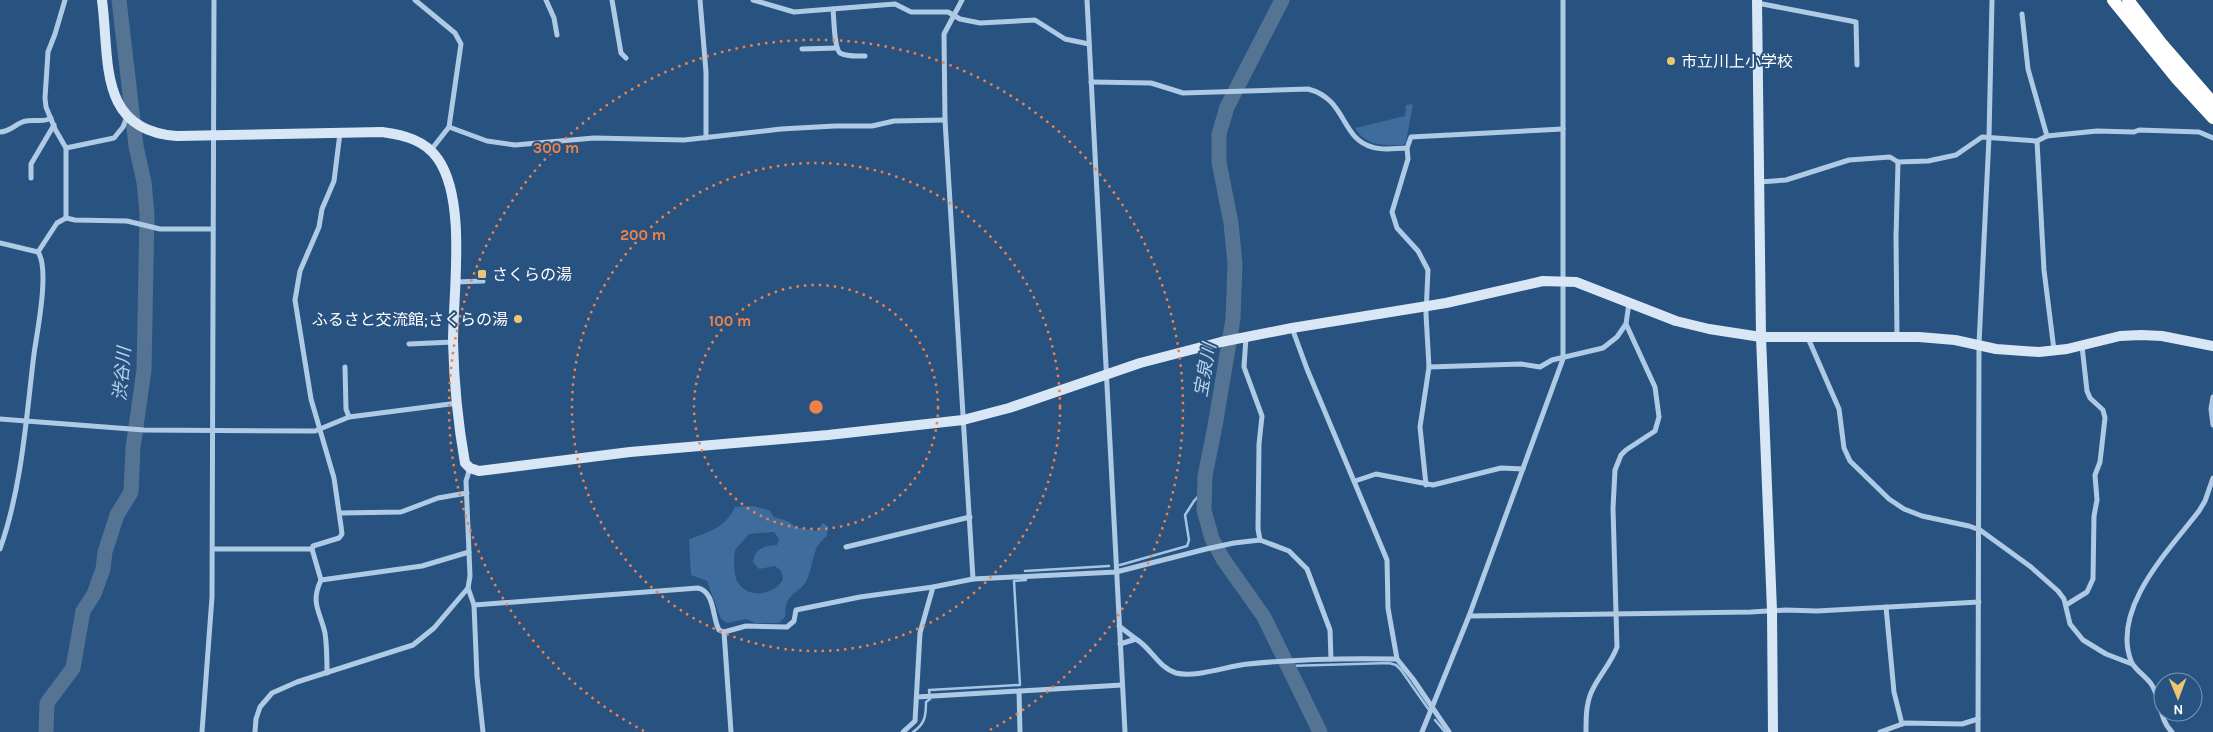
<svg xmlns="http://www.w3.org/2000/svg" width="2213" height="732" viewBox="0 0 2213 732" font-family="Karla,'Noto Sans JP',sans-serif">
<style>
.green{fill:#3d6c9d;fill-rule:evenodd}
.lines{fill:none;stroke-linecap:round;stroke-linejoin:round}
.stream{stroke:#a4c5e6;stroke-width:2.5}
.river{stroke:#557393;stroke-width:15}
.street{stroke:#afcae5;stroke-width:5}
.secondary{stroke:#d8e6f5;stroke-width:10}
.highway{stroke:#fff;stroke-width:12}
.ring{fill:none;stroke:#ee8249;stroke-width:2.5;stroke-dasharray:2.5 5}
.poi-dot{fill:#edc576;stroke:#28527f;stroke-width:2}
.labels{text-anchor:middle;stroke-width:4;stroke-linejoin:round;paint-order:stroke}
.poi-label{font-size:16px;fill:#fff;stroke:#28527f;text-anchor:start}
.water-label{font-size:18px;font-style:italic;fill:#bbd4ed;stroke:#28527f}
.centre{fill:#ee8249;stroke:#28527f;stroke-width:2.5}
.ring-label{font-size:15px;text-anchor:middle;font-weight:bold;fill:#ee8249;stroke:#28527f;stroke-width:4;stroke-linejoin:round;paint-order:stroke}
</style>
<rect width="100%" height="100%" fill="#28527f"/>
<g class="green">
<path d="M1413 104 1406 142 1403 145C1383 145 1367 147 1355 128L1405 116 1406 105Z"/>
<path d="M752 506 769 510 774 517 790 522 795 527 816 531 823 523 828 526 827 536C811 547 814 566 806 582 801 590 791 593 787 602 785 606 786 612 785 617L779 623H755L746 619 727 623 721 619 707 581 691 575 689 539C708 533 726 527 735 507ZM774 532 779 539 777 545C764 546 755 548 753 562L759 569 775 566 781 571 783 579C775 595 747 600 737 581 733 572 734 559 735 550L749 534Z"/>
</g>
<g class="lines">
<g class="stream">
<path d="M1120 565 1187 546 1189 540 1185 515 1194 501 1203 491"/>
<path d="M1025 571 1109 566"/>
<path d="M1287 666 1389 663 1396 665 1401 670 1429 710"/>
<path d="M1435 720 1445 732"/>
<path d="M913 732C925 724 926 716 926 702L930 699 929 690 1020 685 1014 581 1026 580"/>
</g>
<g class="river">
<path d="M1282 0 1227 107 1219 134V162L1231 223 1235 264 1233 319 1215 426 1205 476 1204 510 1212 539 1223 559 1264 617 1320 732"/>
<path d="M46 732 47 703 73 668 83 611 94 594 103 569 105 552 117 515 131 492 133 448 144 370 147 214 144 182 136 146 119 0"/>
</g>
<g class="street">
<path d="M65 0 55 34 48 52 45 98 46 107 55 129 66 148V218"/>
<path d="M415 0 455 33 461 44 449 127 431 150"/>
<path d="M546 0 554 18 557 35"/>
<path d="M612 0 621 53 626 58"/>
<path d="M700 0 706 72V138"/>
<path d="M753 0 794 12 895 4 911 12H948L960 19 980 23 1035 20 1065 39 1089 44"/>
<path d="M962 0 944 34 945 120 973 579"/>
<path d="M1087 0 1125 732"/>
<path d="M1757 3 1856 22 1857 65"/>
<path d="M833 9C834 18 834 48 840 53 847 57 857 56 865 56"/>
<path d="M2022 14 2028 69 2047 136"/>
<path d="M802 49 837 48"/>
<path d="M1091 82 1151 83 1183 93 1308 89C1347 99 1340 138 1372 147 1383 151 1396 148 1407 148L1411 137 1563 129"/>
<path d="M449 127 487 141 515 145 594 138 684 140 781 129 835 126H872L894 121 945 120"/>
<path d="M0 132C11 132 17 122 26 121 35 119 43 123 51 118"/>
<path d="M2037 141 2044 270 2054 350"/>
<path d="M66 148 114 138 123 127 127 117"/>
<path d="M1407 148 1408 159 1392 212 1397 228 1418 251 1428 270 1426 314 1429 367 1420 427 1426 485"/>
<path d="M31 178V164L54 125"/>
<path d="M1760 182 1786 180 1849 160 1890 157 1898 162 1928 161 1956 155 1982 137 2037 141 2047 136 2097 131 2134 132 2139 130 2199 132 2213 138"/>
<path d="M0 243 38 252"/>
<path d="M38 252 57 223 66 218 75 220 127 221 160 229H213"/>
<path d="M456 282 483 281"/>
<path d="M1292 328 1307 369 1387 560 1388 608 1397 659 1413 679 1449 732"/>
<path d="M1246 337 1244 367 1262 416 1259 444 1258 529 1260 540"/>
<path d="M1897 337 1896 237 1898 162"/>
<path d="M1808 338 1839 409 1844 448 1850 461 1889 499 1904 509 1922 516 1969 526 1980 530 2031 567 2058 591 2064 599 2070 624 2083 640 2106 654 2132 664"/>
<path d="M409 344 453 342"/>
<path d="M345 367 346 409 349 417"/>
<path d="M1429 367 1521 364 1540 367 1552 360 1603 348 1617 337 1626 324"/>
<path d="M2213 397 2211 409 2213 425"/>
<path d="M0 419 144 430 315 431 349 417 458 403"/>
<path d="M470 468 466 481 470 576 468 588 474 605 477 677 483 732"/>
<path d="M1355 481 1376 474 1433 485 1501 468 1523 469"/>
<path d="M340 513 401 512 438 498 467 493"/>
<path d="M846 547 970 517"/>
<path d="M0 549C22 487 26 419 34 354 37 332 50 269 38 252"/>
<path d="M213 549H312"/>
<path d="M321 580 312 549 313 546 339 538 342 534 341 526 334 478 311 399 295 300 300 271 319 227 322 209 334 181 340 133"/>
<path d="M321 580 422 566 469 552"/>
<path d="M321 580C310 603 320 611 325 633 327 646 327 660 327 673"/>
<path d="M474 605 698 588C715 592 712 617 719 630L724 632 746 626 787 627 794 621 796 610 860 597 933 587 973 579 1116 572 1206 549 1234 543 1260 540 1289 551 1307 569 1330 630 1331 659"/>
<path d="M2066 605 2087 592 2093 579 2094 516 2097 500 2095 475 2100 462 2105 418 2103 410 2090 398 2087 391 2082 346"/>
<path d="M1886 607 1894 692 1902 724"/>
<path d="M1469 616 1751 612 1786 610 1817 611 1979 602"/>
<path d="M1119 626 1136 639"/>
<path d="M724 632 731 732"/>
<path d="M1120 644 1136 639C1151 648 1159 668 1176 673 1196 678 1227 666 1248 664 1297 659 1347 658 1397 659"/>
<path d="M1019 691 1020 732"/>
<path d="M917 697 1122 685"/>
<path d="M202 732 212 597 214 0"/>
<path d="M255 732 256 719 260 707 272 693 297 682 413 645 434 628 468 588"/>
<path d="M903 732 915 721 920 633 933 587"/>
<path d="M1422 732 1469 616 1563 359V0"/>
<path d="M1586 732C1586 718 1586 705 1591 693 1598 676 1611 664 1617 647L1613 508 1615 470 1621 455 1626 450 1655 431 1659 417 1655 387 1626 324 1629 303"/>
<path d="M1880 732 1905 723 1962 724 1978 719"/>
<path d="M1978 732 1979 344 1989 137 1992 0"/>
<path d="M2172 732C2160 721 2161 701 2153 687 2148 677 2135 671 2131 661 2111 608 2170 549 2199 511L2205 501 2213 478"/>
</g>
<g class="secondary">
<path d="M102 0C110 59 97 131 177 136L382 132C404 135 425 140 438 159 467 201 453 292 453 342 454 382 458 424 465 463L470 468 479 471 630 452 828 435 963 420 1009 408 1140 363 1221 342 1292 328 1446 303 1543 281 1576 282 1676 321 1709 329 1761 337H1919L1955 340 1996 349 2039 352 2067 349 2120 336 2141 335 2162 336 2213 346"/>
<path d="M1757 0 1761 337 1772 610 1773 732"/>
</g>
<g class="highway">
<path d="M2113 0 2177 79 2213 118"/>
<path d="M2128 0 2161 43 2213 103"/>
</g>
</g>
<g class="ring">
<circle cx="816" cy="407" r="122"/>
<circle cx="816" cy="407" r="244"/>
<path d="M644 731A367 367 0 1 1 988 731"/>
</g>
<g class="poi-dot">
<circle cx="1671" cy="61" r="5"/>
<rect x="477" y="269" width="10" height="10" rx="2.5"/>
<circle cx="518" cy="319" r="5"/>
</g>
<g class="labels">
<g class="poi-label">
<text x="1681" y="67">市立川上小学校</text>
<text x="492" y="280">さくらの湯</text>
<text x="508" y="325" text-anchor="end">ふるさと交流館;さくらの湯</text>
</g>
<g class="water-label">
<text transform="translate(1205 370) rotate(-80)" y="6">宝泉川</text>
<text transform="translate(122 374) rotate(-85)" y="6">渋谷川</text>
</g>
</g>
<circle cx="816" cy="407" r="8" class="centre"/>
<g class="ring-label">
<text x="556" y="153">300 m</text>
<text x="643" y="240">200 m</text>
<text x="730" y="326">100 m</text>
</g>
<g transform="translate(2178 697) rotate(179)"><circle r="24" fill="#28527f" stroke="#7e97b2"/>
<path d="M0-4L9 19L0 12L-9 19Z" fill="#edc576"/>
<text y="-8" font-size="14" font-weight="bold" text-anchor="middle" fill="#ffffff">N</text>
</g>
</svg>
